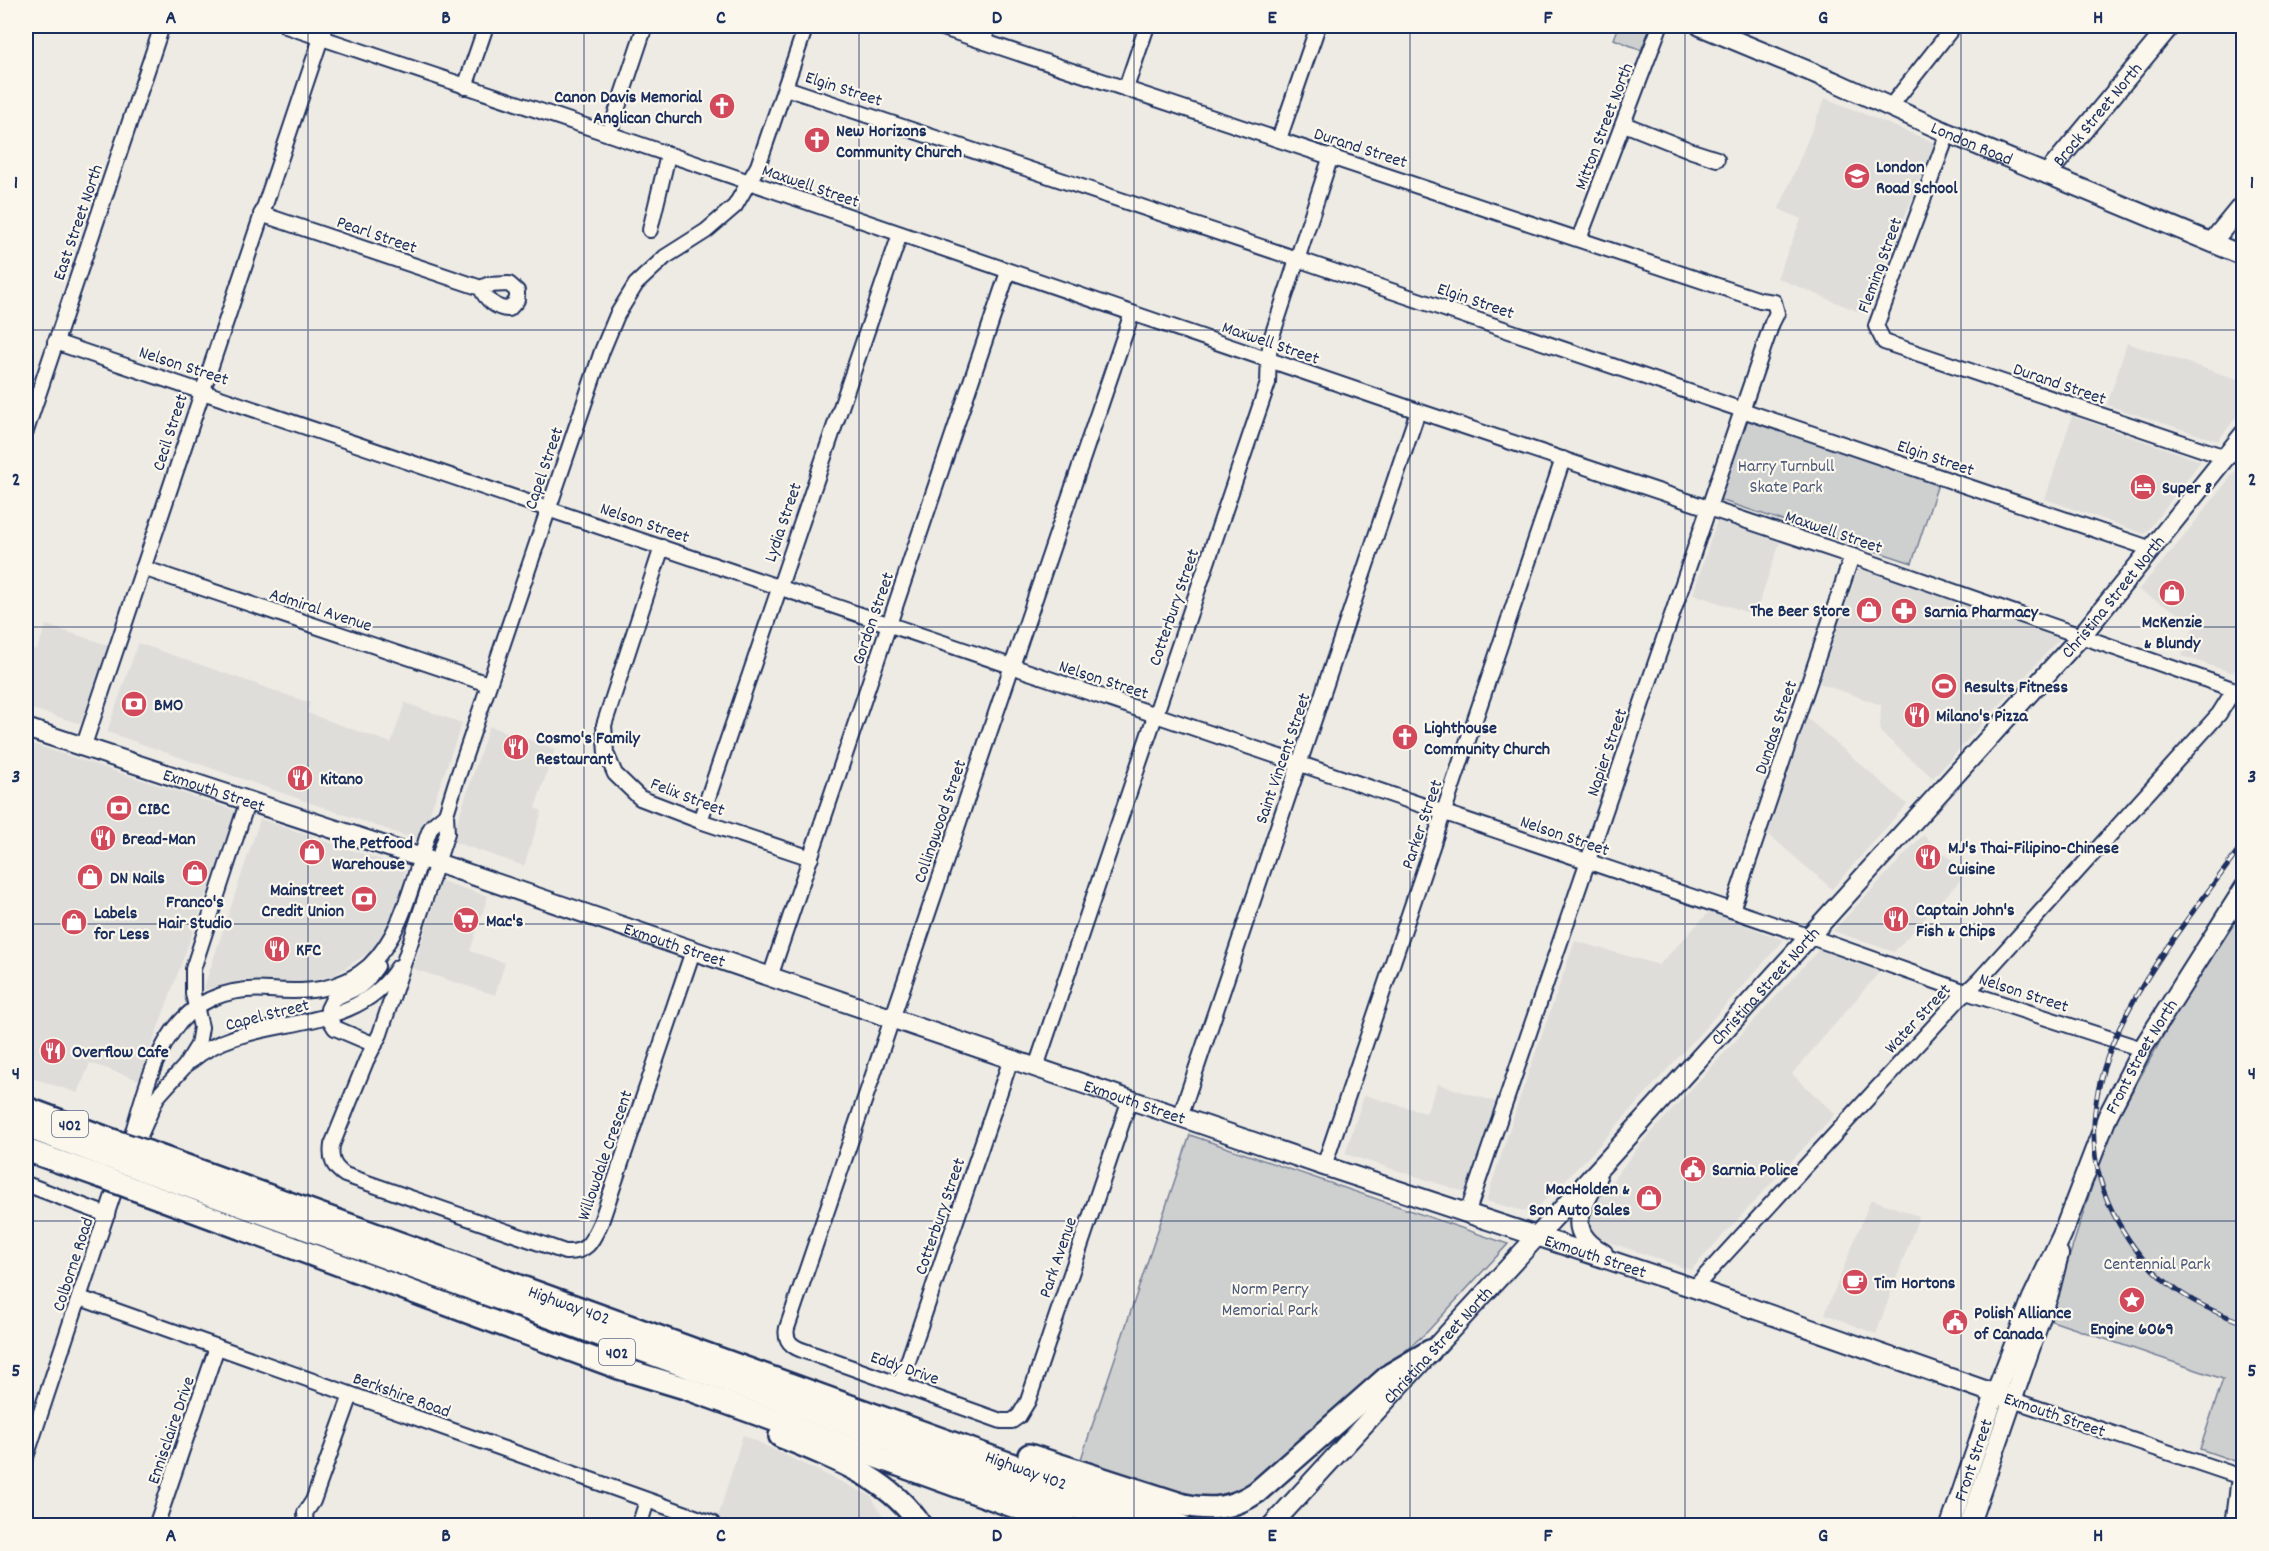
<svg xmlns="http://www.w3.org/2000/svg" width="2269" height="1551" viewBox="0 0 2269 1551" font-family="Dekko,sans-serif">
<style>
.built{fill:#deddda}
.green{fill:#cecfcf;stroke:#747f96;stroke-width:1.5}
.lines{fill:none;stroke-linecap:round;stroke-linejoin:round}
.minor-casing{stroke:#1b2f5e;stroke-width:18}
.major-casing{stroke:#1b2f5e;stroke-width:22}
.highway-casing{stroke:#1b2f5e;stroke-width:26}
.minor{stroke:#fbf7ec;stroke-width:14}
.major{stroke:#fbf7ec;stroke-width:18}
.highway{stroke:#fbf7ec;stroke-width:21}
.rail-casing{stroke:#1b2f5e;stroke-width:5}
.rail{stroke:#fbf7ec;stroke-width:3;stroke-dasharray:9;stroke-linecap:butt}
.highway-bridge-casing{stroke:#1b2f5e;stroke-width:26;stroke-linecap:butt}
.highway-bridge{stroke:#fbf7ec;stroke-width:21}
.grid{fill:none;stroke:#1b2f5e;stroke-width:1.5;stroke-opacity:0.55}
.labels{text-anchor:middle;stroke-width:4.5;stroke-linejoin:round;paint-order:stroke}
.shield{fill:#fbf7ec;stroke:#5e6b89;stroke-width:1.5}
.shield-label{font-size:16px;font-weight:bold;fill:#1b2f5e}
.street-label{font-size:18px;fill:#1b2f5e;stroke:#fbf7ec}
.poi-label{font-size:18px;font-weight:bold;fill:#1b2f5e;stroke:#fbf7ec;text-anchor:start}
.park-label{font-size:18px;fill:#48577a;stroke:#fbf7ec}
.neatline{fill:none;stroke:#1b2f5e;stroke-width:2}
.grid-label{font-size:20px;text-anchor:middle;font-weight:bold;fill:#1b2f5e}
</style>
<rect width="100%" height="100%" fill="#eeebe4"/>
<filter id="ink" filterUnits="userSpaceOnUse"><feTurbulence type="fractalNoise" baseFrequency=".0167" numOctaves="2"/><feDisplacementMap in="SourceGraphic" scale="12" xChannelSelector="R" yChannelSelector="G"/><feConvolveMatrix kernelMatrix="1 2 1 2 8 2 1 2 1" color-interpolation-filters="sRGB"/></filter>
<g filter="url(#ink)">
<g class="built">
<path d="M1825 98 1935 143 1864 314 1777 278 1801 219 1779 209Z"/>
<path d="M2127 343 2243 381V408L2218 441 2107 405Z"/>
<path d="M2072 416 2201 461 2145 534 2045 499Z"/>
<path d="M2243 461V652L2233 673 2182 656 2195 623 2138 590 2181 540Z"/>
<path d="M1717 520 1780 542 1755 615 1693 594Z"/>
<path d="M1859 567 2060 638 1933 778 1880 732 1881 705 1819 683Z"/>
<path d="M46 625 108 645 81 724 26 707V646L37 650Z"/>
<path d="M138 643 310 703 307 713 391 743 405 703 462 723 420 841 107 732Z"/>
<path d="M1807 718 1907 804 1832 889 1768 834Z"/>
<path d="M489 726 555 749 535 808 542 811 524 866 451 841Z"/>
<path d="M26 742 237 811 139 1080 90 1063 78 1093 26 1076Z"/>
<path d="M260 819 405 868 403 893 374 949 333 976 298 983 244 980 203 990Z"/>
<path d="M1923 835 1967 873 1894 952 1833 931Z"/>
<path d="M441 881 488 896 470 951 505 963 495 995 413 969Z"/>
<path d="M1709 912 1784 940 1593 1152 1532 1213 1486 1201 1520 1097 1575 941 1659 965Z"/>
<path d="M1824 944 1882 969 1792 1074 1835 1114 1691 1270 1594 1237 1587 1214 1639 1146Z"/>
<path d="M1438 1084 1496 1102 1465 1192 1345 1154 1364 1095 1426 1113Z"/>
<path d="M1871 1199 1919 1216 1876 1334 1825 1314Z"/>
<path d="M743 1435 871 1496 888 1525 715 1526Z"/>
</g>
<g class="green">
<path d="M1619 26H1651L1641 50 1614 39Z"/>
<path d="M1746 415 1939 481 1912 563 1717 499Z"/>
<path d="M2243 910V1464L2200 1449 2223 1379 2049 1320 2109 1133 2181 1004Z"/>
<path d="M1190 1135 1508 1244 1427 1332 1242 1492 1219 1499 1189 1497 1081 1459Z"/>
</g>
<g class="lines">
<defs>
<g id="minor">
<path d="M286 26 609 134 1418 411 1852 556 2244 693"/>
<path d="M937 26 1760 300 1774 302 1777 313 1772 323 1467 1214"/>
<path d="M983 41 989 26"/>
<path d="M465 87 486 26"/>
<path d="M786 88 1309 263 2152 549"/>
<path d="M1126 88 1147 26"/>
<path d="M1890 107 1954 26"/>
<path d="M1624 124 1692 151 1717 159"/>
<path d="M1948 133 1876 326 1884 342 2225 457"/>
<path d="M609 134 645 26"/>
<path d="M1279 139 1318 26"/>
<path d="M261 214 481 288C485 299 498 310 509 309L517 300V291L509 284 487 285 481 288"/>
<path d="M650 230 668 155"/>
<path d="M1579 239 1660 26"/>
<path d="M55 342 1808 936 1966 992 2142 1049"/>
<path d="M26 431 162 26"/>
<path d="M662 547 604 725 606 753 615 774 640 798 700 821 811 858"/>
<path d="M143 568 488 684"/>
<path d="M83 748 325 26"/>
<path d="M700 821 900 234"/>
<path d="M1732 910 1852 556"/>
<path d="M693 951 601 1222C592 1241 588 1253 565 1252L345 1175C333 1167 330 1159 332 1145L366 1061 380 1034 447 833 446 814 455 785 602 351 617 315 636 284 665 257 706 231 735 206 758 166 806 26"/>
<path d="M770 977 1008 272"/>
<path d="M375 1045 335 1028 328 1017V1009L333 999 359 987 366 981 377 966"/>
<path d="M191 1061C250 1010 352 1041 398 967"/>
<path d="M1036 1067 1268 383 1269 353 1272 336 1331 156"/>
<path d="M1130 1099 1028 1401 1019 1416 1012 1421H1001L816 1355C802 1350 783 1347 787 1328L1132 313"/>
<path d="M1180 1117 1418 411"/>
<path d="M139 1138 157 1097 185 1066 198 1045 201 1027 193 994V969L248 800"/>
<path d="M127 1153C150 1074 165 982 270 990 306 993 341 991 369 966 398 938 408 898 420 861 424 850 426 835 432 826 436 822 442 818 446 814"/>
<path d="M1324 1166 1563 459"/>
<path d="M26 1184 107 1215"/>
<path d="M1694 1288 1958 1000 1980 979 2219 714 2234 690"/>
<path d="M80 1298 712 1523"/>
<path d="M900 1385 1011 1059"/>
<path d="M2013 1400 2244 1478"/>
<path d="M26 1457 119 1177"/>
<path d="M156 1526 217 1347"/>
<path d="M306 1526 305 1513 313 1501 351 1395"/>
<path d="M639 1526 647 1501"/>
<path d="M2233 1526 2239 1477"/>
</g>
<g id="major">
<path id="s1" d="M1700 26 1833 81 1948 133 2244 256"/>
<path id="s2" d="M2047 174 2170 26"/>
<path d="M2212 242 2244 203"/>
<path id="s3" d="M26 728 437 863 1324 1166 1694 1288 2013 1400"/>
<path d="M1597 1179C1580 1211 1565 1231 1603 1253"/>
<path id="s4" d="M1271 1526 1608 1159 2082 635 2244 434"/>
<path id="s5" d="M1950 1526 1995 1394 2032 1298 2062 1235 2108 1115 2142 1049 2244 888"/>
<path d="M1969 1526 2049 1294 2059 1254"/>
</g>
<g id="highway">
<path d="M26 1108 115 1141"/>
<path d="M26 1127 110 1158"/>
<path d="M26 1150 102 1177"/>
<path id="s6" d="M148 1152 1182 1526"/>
<path d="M140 1169 1128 1526"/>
<path d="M134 1189 619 1368 685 1388 1068 1526"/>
<path d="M780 1436C832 1458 889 1477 921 1526"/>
<path d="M1029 1455 1184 1505C1212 1511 1233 1508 1257 1492L1391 1374 1430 1351"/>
</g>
</defs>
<use href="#minor" class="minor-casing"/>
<use href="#major" class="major-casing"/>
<use href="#highway" class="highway-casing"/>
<use href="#minor" class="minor"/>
<use href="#major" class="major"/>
<use href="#highway" class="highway"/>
<defs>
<path id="rail" d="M2244 843C2167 950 2039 1085 2119 1224 2150 1278 2185 1302 2244 1323"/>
</defs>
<use href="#rail" class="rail-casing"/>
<use href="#rail" class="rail"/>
<defs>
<g id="highway-bridge">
<path d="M115 1141 148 1152"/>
<path d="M110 1158 140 1169"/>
<path d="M102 1177 134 1189"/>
</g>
</defs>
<use href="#highway-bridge" class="highway-bridge-casing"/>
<use href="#highway-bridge" class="highway-bridge"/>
</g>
</g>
<path class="grid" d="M308 26V1526M584 26V1526M859 26V1526M1134 26V1526M1410 26V1526M1685 26V1526M1961 26V1526M26 330H2244M26 627H2244M26 924H2244M26 1221H2244"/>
<defs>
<symbol id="church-disc" viewBox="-11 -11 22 22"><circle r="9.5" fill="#d1495b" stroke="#fbf7ec"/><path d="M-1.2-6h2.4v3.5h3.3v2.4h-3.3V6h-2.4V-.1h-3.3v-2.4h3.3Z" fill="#fff"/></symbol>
<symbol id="school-disc" viewBox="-11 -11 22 22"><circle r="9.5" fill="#d1495b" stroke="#fbf7ec"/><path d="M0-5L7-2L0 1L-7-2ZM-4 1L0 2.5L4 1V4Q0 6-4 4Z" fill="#fff"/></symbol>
<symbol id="hotel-disc" viewBox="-11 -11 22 22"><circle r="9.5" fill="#d1495b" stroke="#fbf7ec"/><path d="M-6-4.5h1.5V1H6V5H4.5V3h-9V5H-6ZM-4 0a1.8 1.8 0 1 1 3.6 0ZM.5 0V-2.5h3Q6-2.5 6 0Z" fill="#fff"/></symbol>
<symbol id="shop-disc" viewBox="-11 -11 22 22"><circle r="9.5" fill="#d1495b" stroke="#fbf7ec"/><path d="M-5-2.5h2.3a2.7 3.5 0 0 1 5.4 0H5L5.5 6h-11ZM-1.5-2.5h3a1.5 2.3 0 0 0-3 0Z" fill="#fff"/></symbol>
<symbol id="pharmacy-disc" viewBox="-11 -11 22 22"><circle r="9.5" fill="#d1495b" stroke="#fbf7ec"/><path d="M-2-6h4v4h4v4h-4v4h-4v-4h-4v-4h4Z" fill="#fff"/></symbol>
<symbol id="stadium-disc" viewBox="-11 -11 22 22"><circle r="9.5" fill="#d1495b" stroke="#fbf7ec"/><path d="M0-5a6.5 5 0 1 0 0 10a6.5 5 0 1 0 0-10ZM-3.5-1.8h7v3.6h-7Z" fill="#fff"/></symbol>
<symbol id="bank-disc" viewBox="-11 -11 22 22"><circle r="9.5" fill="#d1495b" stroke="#fbf7ec"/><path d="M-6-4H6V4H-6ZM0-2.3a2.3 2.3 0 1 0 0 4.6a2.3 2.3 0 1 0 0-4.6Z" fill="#fff"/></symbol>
<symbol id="restaurant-disc" viewBox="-11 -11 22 22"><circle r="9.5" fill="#d1495b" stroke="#fbf7ec"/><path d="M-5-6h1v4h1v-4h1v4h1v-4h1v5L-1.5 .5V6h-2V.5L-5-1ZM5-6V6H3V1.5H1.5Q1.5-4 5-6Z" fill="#fff"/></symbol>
<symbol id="supermarket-disc" viewBox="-11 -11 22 22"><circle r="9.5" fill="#d1495b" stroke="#fbf7ec"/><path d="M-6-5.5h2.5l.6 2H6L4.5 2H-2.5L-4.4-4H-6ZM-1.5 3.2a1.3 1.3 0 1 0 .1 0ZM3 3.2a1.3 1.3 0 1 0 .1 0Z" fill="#fff"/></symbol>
<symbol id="civic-disc" viewBox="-11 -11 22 22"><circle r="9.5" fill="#d1495b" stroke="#fbf7ec"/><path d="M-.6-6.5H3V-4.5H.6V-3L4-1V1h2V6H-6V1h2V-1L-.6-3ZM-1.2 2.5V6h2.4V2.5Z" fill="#fff"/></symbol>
<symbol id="cafe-disc" viewBox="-11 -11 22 22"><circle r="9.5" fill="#d1495b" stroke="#fbf7ec"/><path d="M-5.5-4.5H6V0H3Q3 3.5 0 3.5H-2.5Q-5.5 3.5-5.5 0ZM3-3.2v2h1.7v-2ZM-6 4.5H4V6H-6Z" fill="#fff"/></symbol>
<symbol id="sight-disc" viewBox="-11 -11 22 22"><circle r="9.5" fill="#d1495b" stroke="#fbf7ec"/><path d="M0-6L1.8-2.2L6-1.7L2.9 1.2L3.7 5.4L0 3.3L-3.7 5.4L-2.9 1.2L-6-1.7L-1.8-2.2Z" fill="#fff"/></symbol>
</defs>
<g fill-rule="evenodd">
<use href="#church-disc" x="707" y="91" width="30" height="30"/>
<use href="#church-disc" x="802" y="125" width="30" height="30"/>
<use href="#school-disc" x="1842" y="161" width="30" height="30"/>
<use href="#hotel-disc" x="2128" y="472" width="30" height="30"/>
<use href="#shop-disc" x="2157" y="578" width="30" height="30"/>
<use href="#shop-disc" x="1854" y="595" width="30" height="30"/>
<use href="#pharmacy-disc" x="1889" y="596" width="30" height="30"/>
<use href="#stadium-disc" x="1929" y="671" width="30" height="30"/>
<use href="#bank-disc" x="119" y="689" width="30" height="30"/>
<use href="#restaurant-disc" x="1902" y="700" width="30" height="30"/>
<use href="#church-disc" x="1390" y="722" width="30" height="30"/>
<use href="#restaurant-disc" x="501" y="732" width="30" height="30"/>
<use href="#restaurant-disc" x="285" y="763" width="30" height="30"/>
<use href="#bank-disc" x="104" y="793" width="30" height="30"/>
<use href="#restaurant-disc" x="88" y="823" width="30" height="30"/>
<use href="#shop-disc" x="297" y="837" width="30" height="30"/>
<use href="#restaurant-disc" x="1913" y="842" width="30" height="30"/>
<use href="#shop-disc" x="180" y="858" width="30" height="30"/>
<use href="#shop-disc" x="75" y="862" width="30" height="30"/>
<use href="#bank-disc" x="349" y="884" width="30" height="30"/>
<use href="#restaurant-disc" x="1881" y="904" width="30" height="30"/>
<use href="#supermarket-disc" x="451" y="905" width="30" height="30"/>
<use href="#shop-disc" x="59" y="907" width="30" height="30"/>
<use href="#restaurant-disc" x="262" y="934" width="30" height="30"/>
<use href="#restaurant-disc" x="38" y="1036" width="30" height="30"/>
<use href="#civic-disc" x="1678" y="1154" width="30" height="30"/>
<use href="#shop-disc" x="1634" y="1183" width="30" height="30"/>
<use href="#cafe-disc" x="1840" y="1267" width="30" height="30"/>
<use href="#sight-disc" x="2117" y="1285" width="30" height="30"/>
<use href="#civic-disc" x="1940" y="1307" width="30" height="30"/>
</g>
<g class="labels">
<g class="shield">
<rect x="52" y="1111" width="36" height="26" rx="4.5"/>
<rect x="599" y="1339" width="36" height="26" rx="4.5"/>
</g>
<g class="shield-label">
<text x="70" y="1130">402</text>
<text x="617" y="1358">402</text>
</g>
<g class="street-label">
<text transform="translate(844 88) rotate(18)" y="6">Elgin Street</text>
<text dy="6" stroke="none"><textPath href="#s2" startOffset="78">Brock Street North</textPath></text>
<text transform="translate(1603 126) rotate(-69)" y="6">Mitton Street North</text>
<text dy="6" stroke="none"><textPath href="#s1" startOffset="296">London Road</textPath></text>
<text transform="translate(1361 147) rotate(18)" y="6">Durand Street</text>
<text transform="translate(811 185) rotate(19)" y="6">Maxwell Street</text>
<text transform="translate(77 222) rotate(-71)" y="6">East Street North</text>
<text transform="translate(377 234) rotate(19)" y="6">Pearl Street</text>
<text transform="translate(1879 265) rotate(-70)" y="6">Fleming Street</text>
<text transform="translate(1476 300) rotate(19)" y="6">Elgin Street</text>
<text transform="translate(1271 342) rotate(19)" y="6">Maxwell Street</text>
<text transform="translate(184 365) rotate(18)" y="6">Nelson Street</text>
<text transform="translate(2060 383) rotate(19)" y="6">Durand Street</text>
<text transform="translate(169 432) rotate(-72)" y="6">Cecil Street</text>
<text transform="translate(1936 457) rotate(19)" y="6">Elgin Street</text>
<text transform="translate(543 468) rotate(-71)" y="6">Capel Street</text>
<text transform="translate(645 522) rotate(19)" y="6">Nelson Street</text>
<text transform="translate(782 522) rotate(-71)" y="6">Lydia Street</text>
<text transform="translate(1834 531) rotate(19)" y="6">Maxwell Street</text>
<text dy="6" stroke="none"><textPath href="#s4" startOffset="1254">Christina Street North</textPath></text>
<text transform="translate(1173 607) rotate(-71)" y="6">Cotterbury Street</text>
<text transform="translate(321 609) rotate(18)" y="6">Admiral Avenue</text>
<text transform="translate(872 618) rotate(-71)" y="6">Gordon Street</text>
<text transform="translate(1104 679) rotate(18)" y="6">Nelson Street</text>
<text transform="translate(1775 727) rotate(-71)" y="6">Dundas Street</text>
<text transform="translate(1606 752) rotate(-71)" y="6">Napier Street</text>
<text transform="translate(1282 758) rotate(-71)" y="6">Saint Vincent Street</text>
<text dy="6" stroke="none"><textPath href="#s3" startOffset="198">Exmouth Street</textPath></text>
<text transform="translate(688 796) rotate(21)" y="6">Felix Street</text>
<text transform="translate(939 821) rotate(-71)" y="6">Collingwood Street</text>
<text transform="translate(1421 824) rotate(-71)" y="6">Parker Street</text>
<text transform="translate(1565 835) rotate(19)" y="6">Nelson Street</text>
<text dy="6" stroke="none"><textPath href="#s3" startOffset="684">Exmouth Street</textPath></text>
<text dy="6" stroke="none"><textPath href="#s4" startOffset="732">Christina Street North</textPath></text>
<text transform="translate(2024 992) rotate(18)" y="6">Nelson Street</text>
<text transform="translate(267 1014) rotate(-14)" y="6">Capel Street</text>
<text transform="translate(1917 1018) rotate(-47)" y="6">Water Street</text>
<text dy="6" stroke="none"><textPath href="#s5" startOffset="508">Front Street North</textPath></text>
<text dy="6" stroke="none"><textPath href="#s3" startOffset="1170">Exmouth Street</textPath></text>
<text transform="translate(604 1155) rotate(-71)" y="6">Willowdale Crescent</text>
<text transform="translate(939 1216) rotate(-71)" y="6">Cotterbury Street</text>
<text dy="6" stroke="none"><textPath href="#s3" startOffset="1656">Exmouth Street</textPath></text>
<text transform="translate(1057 1257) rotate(-71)" y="6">Park Avenue</text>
<text transform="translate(72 1264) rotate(-72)" y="6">Colborne Road</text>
<text dy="6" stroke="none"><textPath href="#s6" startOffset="448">Highway 402</textPath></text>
<text dy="6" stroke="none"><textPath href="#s4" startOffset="246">Christina Street North</textPath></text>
<text transform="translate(905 1367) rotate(19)" y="6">Eddy Drive</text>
<text transform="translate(402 1394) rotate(20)" y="6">Berkshire Road</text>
<text transform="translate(2055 1414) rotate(19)" y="6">Exmouth Street</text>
<text transform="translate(170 1430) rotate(-71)" y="6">Ennisclaire Drive</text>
<text dy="6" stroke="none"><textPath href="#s5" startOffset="70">Front Street</textPath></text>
<text dy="6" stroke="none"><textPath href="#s6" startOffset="934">Highway 402</textPath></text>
</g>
<g class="poi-label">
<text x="702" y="102" text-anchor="end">Canon Davis Memorial<tspan x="702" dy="21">Anglican Church</tspan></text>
<text x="836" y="136">New Horizons<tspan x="836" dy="21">Community Church</tspan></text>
<text x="1876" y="172">London<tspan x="1876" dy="21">Road School</tspan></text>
<text x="2162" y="493">Super 8</text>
<text x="1850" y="616" text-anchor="end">The Beer Store</text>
<text x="1924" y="617">Sarnia Pharmacy</text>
<text x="2172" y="627" text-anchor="middle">McKenzie<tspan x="2172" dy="21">&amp; Blundy</tspan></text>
<text x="1964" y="692">Results Fitness</text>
<text x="154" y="710">BMO</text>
<text x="1936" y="721">Milano's Pizza</text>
<text x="1424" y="733">Lighthouse<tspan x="1424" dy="21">Community Church</tspan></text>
<text x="536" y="743">Cosmo's Family<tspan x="536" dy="21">Restaurant</tspan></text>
<text x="320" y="784">Kitano</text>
<text x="138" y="814">CIBC</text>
<text x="122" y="844">Bread-Man</text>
<text x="332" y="848">The Petfood<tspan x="332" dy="21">Warehouse</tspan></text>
<text x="1948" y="853">MJ's Thai-Filipino-Chinese<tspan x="1948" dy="21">Cuisine</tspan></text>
<text x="110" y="883">DN Nails</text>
<text x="344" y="895" text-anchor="end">Mainstreet<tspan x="344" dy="21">Credit Union</tspan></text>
<text x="195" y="907" text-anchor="middle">Franco's<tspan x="195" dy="21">Hair Studio</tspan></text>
<text x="1916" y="915">Captain John's<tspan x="1916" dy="21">Fish &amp; Chips</tspan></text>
<text x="94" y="918">Labels<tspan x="94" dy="21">for Less</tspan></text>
<text x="486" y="926">Mac's</text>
<text x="296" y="955">KFC</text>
<text x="72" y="1057">Overflow Cafe</text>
<text x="1712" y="1175">Sarnia Police</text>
<text x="1630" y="1194" text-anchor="end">MacHolden &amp;<tspan x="1630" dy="21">Son Auto Sales</tspan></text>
<text x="1874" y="1288">Tim Hortons</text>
<text x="1974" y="1318">Polish Alliance<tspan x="1974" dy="21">of Canada</tspan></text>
<text x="2132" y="1334" text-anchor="middle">Engine 6069</text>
</g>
<g class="park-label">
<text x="1786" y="471">Harry Turnbull<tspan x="1786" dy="21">Skate Park</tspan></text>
<text x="2157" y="1269">Centennial Park</text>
<text x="1270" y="1294">Norm Perry<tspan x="1270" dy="21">Memorial Park</tspan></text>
</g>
</g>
<rect width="2269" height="1551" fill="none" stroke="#fbf7ec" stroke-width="66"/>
<rect x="33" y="33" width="2203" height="1485" class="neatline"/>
<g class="grid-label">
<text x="171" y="23">A</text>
<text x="446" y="23">B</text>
<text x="721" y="23">C</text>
<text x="997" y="23">D</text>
<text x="1272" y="23">E</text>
<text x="1548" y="23">F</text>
<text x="1823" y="23">G</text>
<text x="2098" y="23">H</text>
<text x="16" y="188">1</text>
<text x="2252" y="188">1</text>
<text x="16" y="485">2</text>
<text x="2252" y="485">2</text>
<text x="16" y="782">3</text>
<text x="2252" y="782">3</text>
<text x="16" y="1079">4</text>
<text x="2252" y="1079">4</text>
<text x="16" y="1376">5</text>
<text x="2252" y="1376">5</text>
<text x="171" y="1541">A</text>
<text x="446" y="1541">B</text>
<text x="721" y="1541">C</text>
<text x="997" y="1541">D</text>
<text x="1272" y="1541">E</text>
<text x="1548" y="1541">F</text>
<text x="1823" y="1541">G</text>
<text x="2098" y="1541">H</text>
</g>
</svg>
